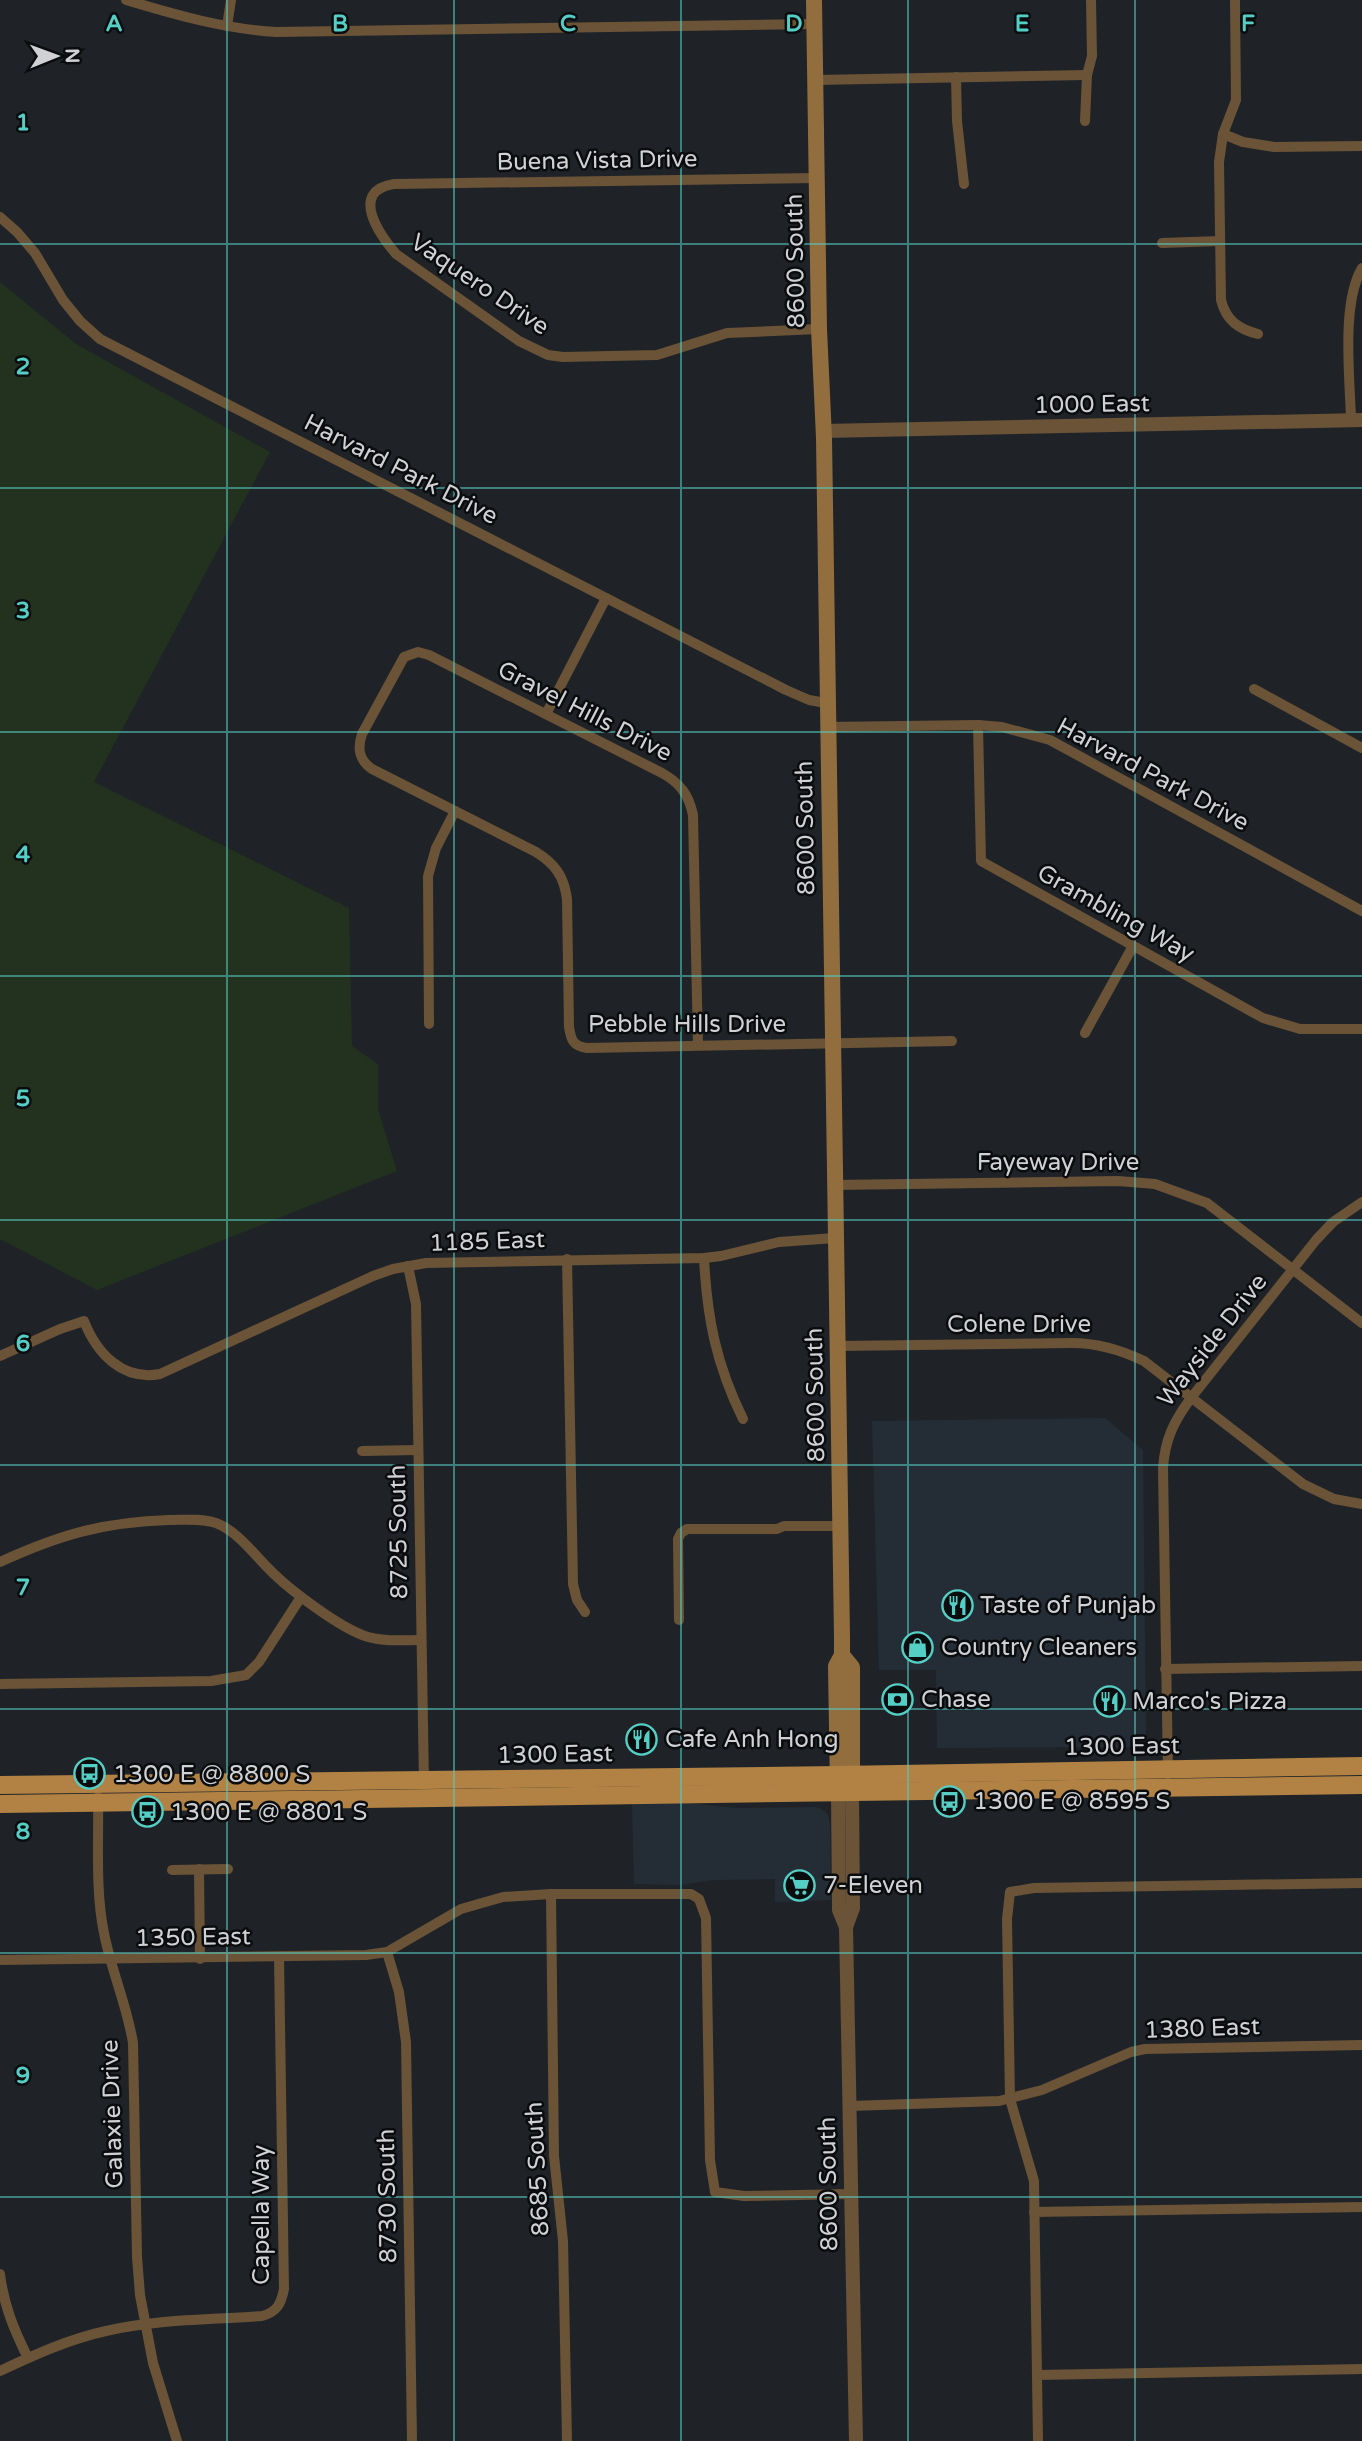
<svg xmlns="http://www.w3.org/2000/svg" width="1362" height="2441" viewBox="0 0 1362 2441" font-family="'Varela Round',sans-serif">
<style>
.built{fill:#242d36}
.green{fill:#22321e}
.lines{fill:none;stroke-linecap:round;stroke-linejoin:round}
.minor{stroke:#6a5337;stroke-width:10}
.tertiary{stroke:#6a5337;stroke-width:14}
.secondary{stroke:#926e3f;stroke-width:16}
.primary{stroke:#b18244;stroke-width:18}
.grid{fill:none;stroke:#55cec5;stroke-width:2;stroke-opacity:0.55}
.labels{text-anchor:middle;stroke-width:5;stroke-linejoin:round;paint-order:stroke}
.street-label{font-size:24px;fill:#cfd1d5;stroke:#0a0c0e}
.poi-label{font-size:24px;fill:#cfd1d5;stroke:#0a0c0e;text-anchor:start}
.grid-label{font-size:23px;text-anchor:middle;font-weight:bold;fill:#55cec5;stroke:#0a0c0e;stroke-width:5;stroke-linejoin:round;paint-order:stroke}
</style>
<rect width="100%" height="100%" fill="#1f2328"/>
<g class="built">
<path d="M1105 1418 1143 1450 1146 1734 1136 1747 937 1748 936 1670H879L872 1421Z"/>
<path d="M688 1803 736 1808 815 1807 822 1809 828 1815 830 1825 831 1900 775 1902V1879L713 1880 680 1885 634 1884 632 1804Z"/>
</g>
<path class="green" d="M0 282 76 344 270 452 94 782 349 908 352 1046 378 1064V1109L397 1171 97 1290 0 1239Z"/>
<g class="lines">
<g class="minor">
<path d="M126 0C176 15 225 29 276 32L814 24"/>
<path d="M1235 0 1236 100 1223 134 1219 162 1221 300C1226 320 1238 329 1258 334"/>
<path d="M227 26 231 0"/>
<path d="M956 77 957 121 964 184"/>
<path d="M815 80 1087 75"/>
<path d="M1085 121 1087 75 1092 56 1091 0"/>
<path d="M1223 134 1243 142 1274 147 1362 146"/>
<path d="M817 178 394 184C349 191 379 234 396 254L519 341 548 355 563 357 657 355 727 333 819 329"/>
<path d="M0 217 17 232 35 253 63 300 80 321 100 339 786 690 809 700 826 703"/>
<path d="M1162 243 1220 241"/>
<path d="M1351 420C1350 379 1341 303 1362 268"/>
<path d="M1254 689 1362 748"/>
<path d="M546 714 606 598"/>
<path d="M978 725 981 861 1263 1018 1300 1029H1362"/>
<path d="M826 727 978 725 1002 727 1050 740 1362 911"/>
<path d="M429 1024 428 876 436 848 455 811"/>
<path d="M1085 1033 1133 946"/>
<path d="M698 1046 693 815C689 795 680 783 662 773L429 655 418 652 404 657 362 734C357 749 359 760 372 769L536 852C555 864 564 876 567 899L569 1027C571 1040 573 1046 587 1048L952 1041"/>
<path d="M834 1185 1118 1181 1155 1184 1207 1203 1362 1323"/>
<path d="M704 1258C707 1318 716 1364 743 1419"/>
<path d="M567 1259 573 1584 577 1600 585 1612"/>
<path d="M408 1266 416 1304 424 1784"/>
<path d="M837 1346 1072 1343C1098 1343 1121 1350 1144 1361L1303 1484 1334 1499 1362 1504"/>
<path d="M0 1356 60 1329 84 1321C97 1354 123 1381 160 1374L373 1276 393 1269 426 1263 704 1258 721 1256 779 1242 835 1238"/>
<path d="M362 1451 418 1450"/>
<path d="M0 1562C59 1535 103 1522 169 1520 184 1520 201 1518 216 1523 237 1531 253 1553 268 1568 288 1589 341 1629 368 1637 385 1642 403 1640 421 1640"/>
<path d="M679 1620 678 1539 681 1533 687 1529H777L784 1526H839"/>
<path d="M1165 1669 1362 1666"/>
<path d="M0 1684 211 1681 246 1675 259 1662 301 1597"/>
<path d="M1168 1774 1163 1468C1165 1439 1174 1421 1191 1398L1316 1240 1333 1222 1362 1202"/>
<path d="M98 1797C99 1841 95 1890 104 1933 111 1970 127 2005 133 2043L137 2257 140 2295 153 2363 177 2441"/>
<path d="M199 1869 200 1959"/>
<path d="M172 1870 228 1869"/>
<path d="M551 1894 554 2156 563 2241 567 2441"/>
<path d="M387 1952 399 1992 406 2042 412 2441"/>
<path d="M0 1960 366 1955 387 1952 461 1909 503 1897 551 1894H691L699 1899 706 1918 710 2160 715 2192 744 2196 851 2194"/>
<path d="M850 2106 999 2101 1042 2090 1131 2052 1145 2049 1362 2045"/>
<path d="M1034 2212 1362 2207"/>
<path d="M0 2274C4 2306 14 2330 28 2358"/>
<path d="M0 2371C34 2355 69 2339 106 2331 157 2319 211 2320 262 2316 277 2312 281 2304 284 2289L279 1957"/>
<path d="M1037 2375 1362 2369"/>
<path d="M1038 2441 1034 2181 1010 2099 1007 1919 1010 1892 1034 1888 1362 1883"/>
</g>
<g class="tertiary">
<path d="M823 431 1362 420"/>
<path d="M838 1793 839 1910 846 1927 856 2441"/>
<path d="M846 1927 853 1908 852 1793"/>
</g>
<g class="secondary">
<path d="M814 0 819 329 824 438 842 1637V1655L836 1666 838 1788"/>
<path d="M842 1655 852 1667V1787"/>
</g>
<g class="primary">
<path d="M0 1785 838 1775 1362 1766"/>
<path d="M0 1804 1362 1785"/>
</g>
</g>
<path class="grid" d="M227 0V2441M454 0V2441M681 0V2441M908 0V2441M1135 0V2441M0 244H1362M0 488H1362M0 732H1362M0 976H1362M0 1220H1362M0 1465H1362M0 1709H1362M0 1953H1362M0 2197H1362"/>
<defs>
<symbol id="restaurant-ring" viewBox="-11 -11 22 22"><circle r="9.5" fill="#0a0c0e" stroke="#55cec5" stroke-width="1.5"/><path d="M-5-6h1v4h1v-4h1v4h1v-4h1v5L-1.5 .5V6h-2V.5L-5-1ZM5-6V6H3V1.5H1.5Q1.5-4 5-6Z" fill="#55cec5"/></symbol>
<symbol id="shop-ring" viewBox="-11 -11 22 22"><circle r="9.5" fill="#0a0c0e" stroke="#55cec5" stroke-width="1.5"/><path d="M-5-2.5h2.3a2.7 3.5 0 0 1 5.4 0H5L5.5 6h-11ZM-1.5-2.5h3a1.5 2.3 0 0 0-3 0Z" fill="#55cec5"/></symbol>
<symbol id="bank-ring" viewBox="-11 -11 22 22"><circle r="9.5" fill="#0a0c0e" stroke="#55cec5" stroke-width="1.5"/><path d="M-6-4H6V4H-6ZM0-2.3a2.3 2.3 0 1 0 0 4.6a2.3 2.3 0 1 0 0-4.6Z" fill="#55cec5"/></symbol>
<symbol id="bus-ring" viewBox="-11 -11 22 22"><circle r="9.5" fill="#0a0c0e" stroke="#55cec5" stroke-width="1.5"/><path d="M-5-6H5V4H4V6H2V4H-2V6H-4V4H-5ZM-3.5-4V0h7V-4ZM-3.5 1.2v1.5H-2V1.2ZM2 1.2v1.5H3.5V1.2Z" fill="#55cec5"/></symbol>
<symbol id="supermarket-ring" viewBox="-11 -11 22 22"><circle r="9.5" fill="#0a0c0e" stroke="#55cec5" stroke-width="1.5"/><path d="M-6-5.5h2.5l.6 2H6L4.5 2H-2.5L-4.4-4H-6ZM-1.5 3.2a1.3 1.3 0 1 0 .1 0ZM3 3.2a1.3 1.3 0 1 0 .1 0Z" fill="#55cec5"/></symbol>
</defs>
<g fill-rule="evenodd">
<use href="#restaurant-ring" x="940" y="1588" width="35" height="35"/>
<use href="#shop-ring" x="900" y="1630" width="35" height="35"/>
<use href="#bank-ring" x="880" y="1682" width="35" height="35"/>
<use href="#restaurant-ring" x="1092" y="1684" width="35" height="35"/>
<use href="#restaurant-ring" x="624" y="1722" width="35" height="35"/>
<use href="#bus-ring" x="72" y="1756" width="35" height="35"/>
<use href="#bus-ring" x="932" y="1784" width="35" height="35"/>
<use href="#bus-ring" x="130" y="1794" width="35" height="35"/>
<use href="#supermarket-ring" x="782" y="1868" width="35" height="35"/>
</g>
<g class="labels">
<g class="street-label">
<text transform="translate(597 160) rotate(-1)" y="8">Buena Vista Drive</text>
<text transform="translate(795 261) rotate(-91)" y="8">8600 South</text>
<text transform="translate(480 284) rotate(34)" y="8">Vaquero Drive</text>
<text transform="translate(1092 404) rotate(-1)" y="8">1000 East</text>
<text transform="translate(401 469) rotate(27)" y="8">Harvard Park Drive</text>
<text transform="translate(585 711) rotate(27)" y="8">Gravel Hills Drive</text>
<text transform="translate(1153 774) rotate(28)" y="8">Harvard Park Drive</text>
<text transform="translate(805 828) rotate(-91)" y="8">8600 South</text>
<text transform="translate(1116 913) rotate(29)" y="8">Grambling Way</text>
<text x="687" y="1032">Pebble Hills Drive</text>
<text x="1058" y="1170">Fayeway Drive</text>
<text transform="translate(487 1241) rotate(-2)" y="8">1185 East</text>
<text x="1019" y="1332">Colene Drive</text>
<text transform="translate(1212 1340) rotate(-52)" y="8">Wayside Drive</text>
<text transform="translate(815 1395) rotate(-91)" y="8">8600 South</text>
<text transform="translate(398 1532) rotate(-91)" y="8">8725 South</text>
<text transform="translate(1122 1746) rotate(-1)" y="8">1300 East</text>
<text transform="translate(555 1754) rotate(-1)" y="8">1300 East</text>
<text transform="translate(193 1937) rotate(-1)" y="8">1350 East</text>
<text transform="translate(1202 2028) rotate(-2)" y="8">1380 East</text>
<text transform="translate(112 2114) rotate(-92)" y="8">Galaxie Drive</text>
<text transform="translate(537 2169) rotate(-93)" y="8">8685 South</text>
<text transform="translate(828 2184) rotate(-91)" y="8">8600 South</text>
<text transform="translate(387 2196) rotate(-91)" y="8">8730 South</text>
<text transform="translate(261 2215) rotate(-90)" y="8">Capella Way</text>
</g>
<g class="poi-label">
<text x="980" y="1613">Taste of Punjab</text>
<text x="941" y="1655">Country Cleaners</text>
<text x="921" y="1707">Chase</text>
<text x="1132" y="1709">Marco's Pizza</text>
<text x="665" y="1747">Cafe Anh Hong</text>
<text x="113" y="1782">1300 E @ 8800 S</text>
<text x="973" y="1809">1300 E @ 8595 S</text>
<text x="170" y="1820">1300 E @ 8801 S</text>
<text x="823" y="1893">7-Eleven</text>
</g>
</g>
<g class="grid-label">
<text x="114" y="31">A</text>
<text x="340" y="31">B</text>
<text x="568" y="31">C</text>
<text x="794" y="31">D</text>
<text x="1022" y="31">E</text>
<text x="1248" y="31">F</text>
<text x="23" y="130">1</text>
<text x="23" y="374">2</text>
<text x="23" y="618">3</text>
<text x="23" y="862">4</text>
<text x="23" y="1106">5</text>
<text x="23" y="1351">6</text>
<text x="23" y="1595">7</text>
<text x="23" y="1839">8</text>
<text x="23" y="2083">9</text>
</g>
<g transform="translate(56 56) rotate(89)" stroke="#0a0c0e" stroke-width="5" paint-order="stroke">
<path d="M0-5L12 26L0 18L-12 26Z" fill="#cfd1d5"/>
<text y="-10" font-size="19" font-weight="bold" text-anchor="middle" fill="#cfd1d5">N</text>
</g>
</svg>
